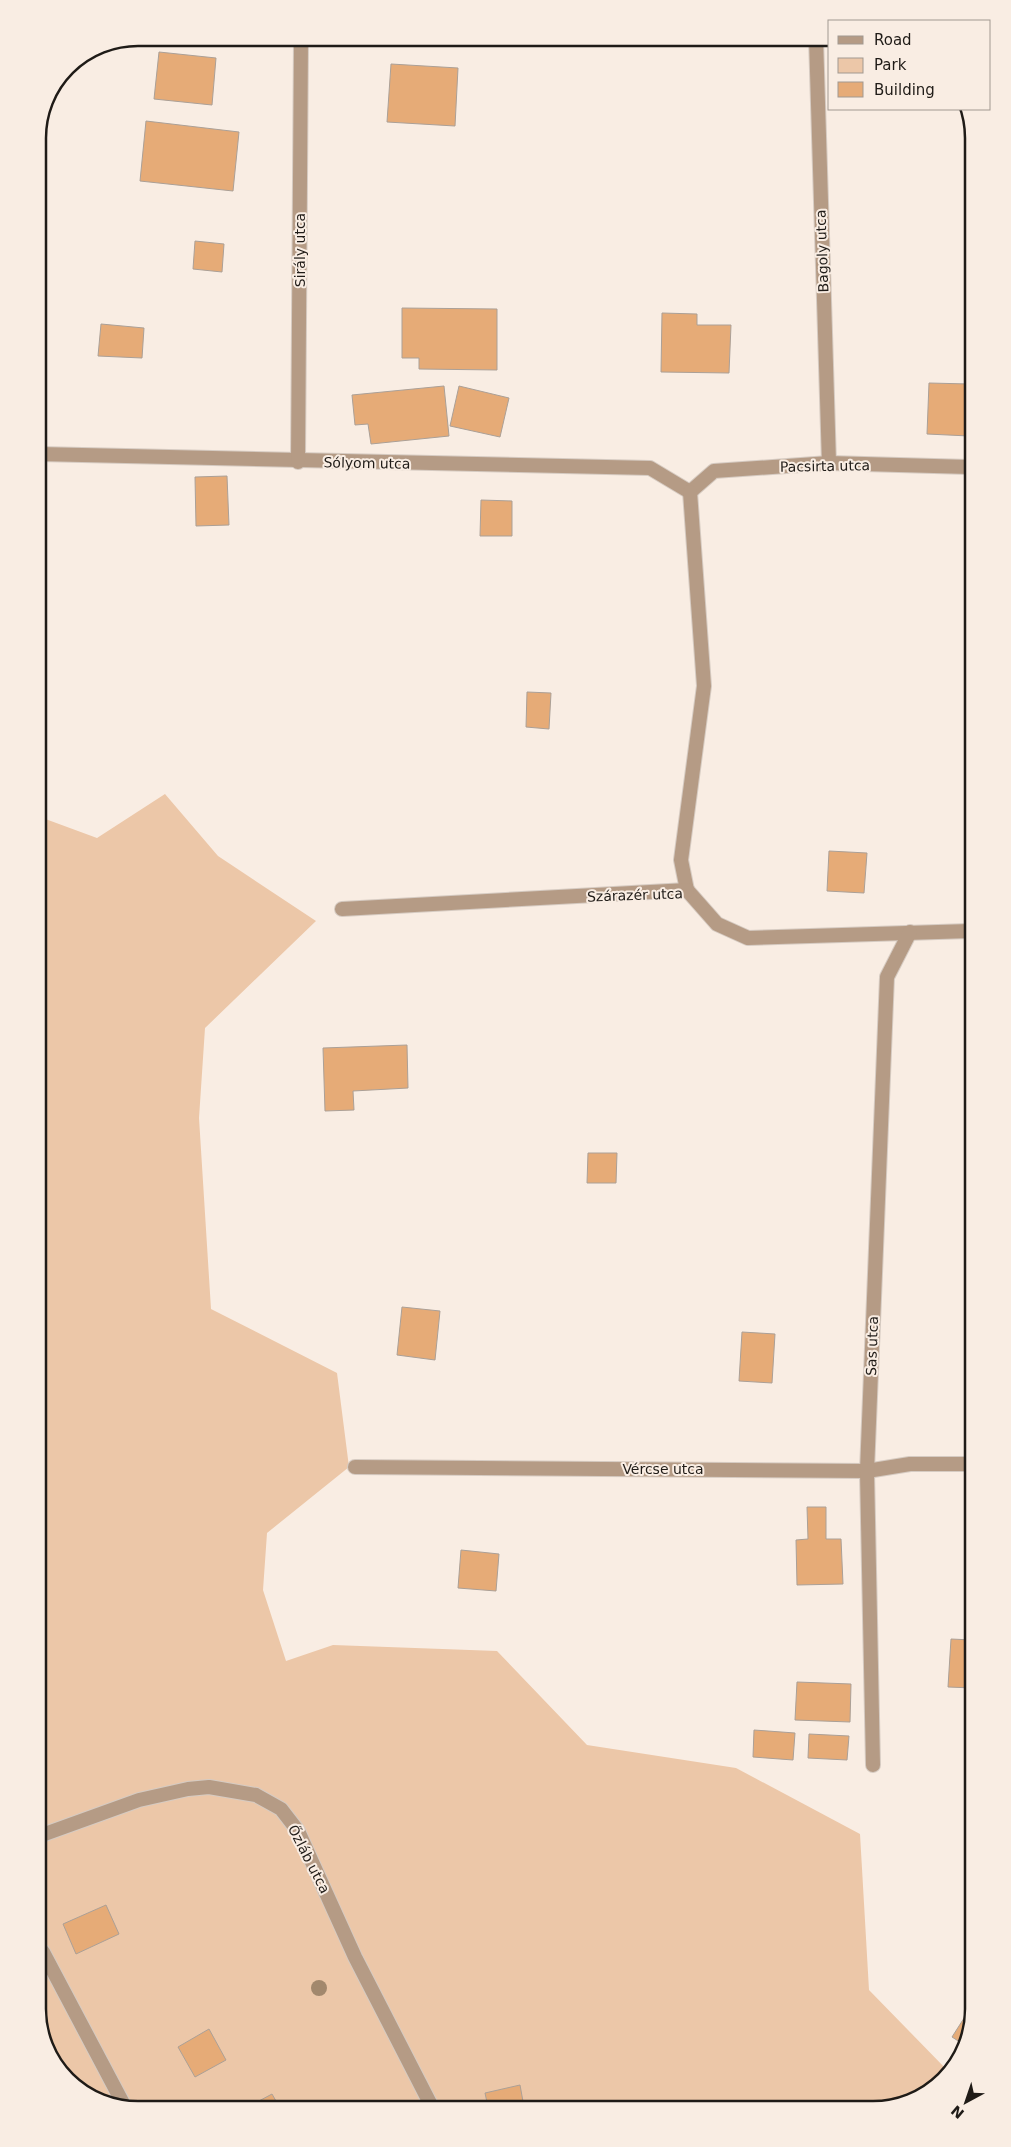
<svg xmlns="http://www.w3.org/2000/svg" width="1011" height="2147" viewBox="0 0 1011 2147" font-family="'DejaVu Sans',sans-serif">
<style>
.green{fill:#ecc7a8}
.building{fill:#e6ab77;stroke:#aba097}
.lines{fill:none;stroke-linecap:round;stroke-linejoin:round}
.minor-casing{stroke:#d6cbc2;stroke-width:16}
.minor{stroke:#b59b85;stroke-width:14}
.tree{fill:#a2886d}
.labels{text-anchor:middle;stroke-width:4;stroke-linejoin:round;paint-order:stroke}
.street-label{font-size:14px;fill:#1f1b17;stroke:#f9ede3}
.rim{fill:none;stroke:#1f1b17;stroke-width:2.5}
</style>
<rect width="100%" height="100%" fill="#f9ede3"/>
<path class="green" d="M165 794 218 856 316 921 205 1028 199 1118 211 1309 337 1373 349 1467 267 1533 263 1590 286 1661 333 1645 497 1651 587 1745 736 1768 860 1834 869 1990 948 2071 906 2104 131 2109 77 2089 43 2042 40 817 97 838Z"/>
<g class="building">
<path d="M159 52 216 58 212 105 154 99Z"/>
<path d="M391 64 458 68 455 126 387 122Z"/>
<path d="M146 121 239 132 233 191 140 181Z"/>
<path d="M195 241 224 244 222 272 193 269Z"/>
<path d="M402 308 497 309V370L419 369V358H402Z"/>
<path d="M662 313 697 314V325H731L729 373 661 372Z"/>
<path d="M101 324 144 328 142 358 98 356Z"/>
<path d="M929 383 969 384V436L927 434Z"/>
<path d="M444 386 449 436 371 444 368 424 355 425 352 395Z"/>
<path d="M459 386 509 398 500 437 450 426Z"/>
<path d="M227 476 229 525 196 526 195 477Z"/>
<path d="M481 500 512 501V536H480Z"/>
<path d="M527 692 551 693 549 729 526 727Z"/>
<path d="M829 851 867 853 864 893 827 891Z"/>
<path d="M407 1045 408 1088 353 1091 354 1110 325 1111 323 1048Z"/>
<path d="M588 1153H617L616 1183H587Z"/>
<path d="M41 1303 46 1306 41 1317Z"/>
<path d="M402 1307 440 1311 435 1360 397 1355Z"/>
<path d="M742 1332 775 1334 772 1383 739 1381Z"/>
<path d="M807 1507H826V1539H841L843 1584 797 1585 796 1540 808 1539Z"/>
<path d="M461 1550 499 1554 496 1591 458 1588Z"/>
<path d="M951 1639 972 1640 973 1688 948 1687Z"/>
<path d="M797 1682 851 1684 850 1722 795 1720Z"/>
<path d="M754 1730 795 1733 793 1760 753 1757Z"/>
<path d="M809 1734 849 1736 847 1760 808 1758Z"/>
<path d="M106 1905 119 1934 76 1954 63 1924Z"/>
<path d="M973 2004V2009L963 2044 952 2037Z"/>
<path d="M209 2029 226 2060 195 2077 178 2047Z"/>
<path d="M520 2085 524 2107H488L485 2093Z"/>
<path d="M272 2094 280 2108 244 2109Z"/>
</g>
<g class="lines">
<defs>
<g id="minor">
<path d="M816 38 829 463"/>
<path d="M39 454 650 468 690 492"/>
<path d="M298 462 301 38"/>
<path d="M690 492 714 471 829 463 969 467"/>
<path d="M687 890 681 860 704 686 690 492"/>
<path d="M687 890 717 924 748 938 970 931"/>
<path d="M342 909 687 890"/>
<path d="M355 1467 867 1471 910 1464H972"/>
<path d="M873 1765 867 1471 887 977 910 932"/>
<path d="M42 1835 139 1800 188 1789 209 1787 256 1795 281 1809 298 1831 355 1957 432 2107"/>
<path d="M43 1952 125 2107"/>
</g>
</defs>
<use href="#minor" class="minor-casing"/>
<use href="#minor" class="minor"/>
</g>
<circle class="tree" cx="319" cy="1988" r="8"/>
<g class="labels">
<g class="street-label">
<text transform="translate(300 250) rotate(-90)" y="5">Sirály utca</text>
<text transform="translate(822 251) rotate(-92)" y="5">Bagoly utca</text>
<text transform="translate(367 463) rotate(1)" y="5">Sólyom utca</text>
<text transform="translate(825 466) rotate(-1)" y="5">Pacsirta utca</text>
<text transform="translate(635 895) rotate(-2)" y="5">Szárazér utca</text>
<text transform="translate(872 1346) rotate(-88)" y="5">Sas utca</text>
<text x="663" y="1474">Vércse utca</text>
<text transform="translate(309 1859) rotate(63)" y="5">Őzláb utca</text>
</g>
</g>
<path d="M0 0H1011V2147H0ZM138 46H873A92 92 0 0 1 965 138V2009A92 92 0 0 1 873 2101H138A92 92 0 0 1 46 2009V138A92 92 0 0 1 138 46Z" fill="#f9ede3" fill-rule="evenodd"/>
<path class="rim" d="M138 46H873A92 92 0 0 1 965 138V2009A92 92 0 0 1 873 2101H138A92 92 0 0 1 46 2009V138A92 92 0 0 1 138 46Z"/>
<rect x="828" y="20" width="162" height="90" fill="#f9ede3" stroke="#a29991"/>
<rect x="838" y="36" width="25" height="8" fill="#b59b85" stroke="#a29991"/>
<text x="874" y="45" font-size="15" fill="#1f1b17">Road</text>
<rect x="838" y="58" width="25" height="15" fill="#ecc7a8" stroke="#a29991"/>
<text x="874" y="70" font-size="15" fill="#1f1b17">Park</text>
<rect x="838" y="82" width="25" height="15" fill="#e6ab77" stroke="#a29991"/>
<text x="874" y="95" font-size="15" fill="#1f1b17">Building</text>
<g transform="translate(966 2102) rotate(220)" stroke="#f9ede3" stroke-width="4" paint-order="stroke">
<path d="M0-4L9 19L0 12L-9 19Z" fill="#1f1b17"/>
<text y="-8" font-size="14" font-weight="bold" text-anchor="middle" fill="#1f1b17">N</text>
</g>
</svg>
